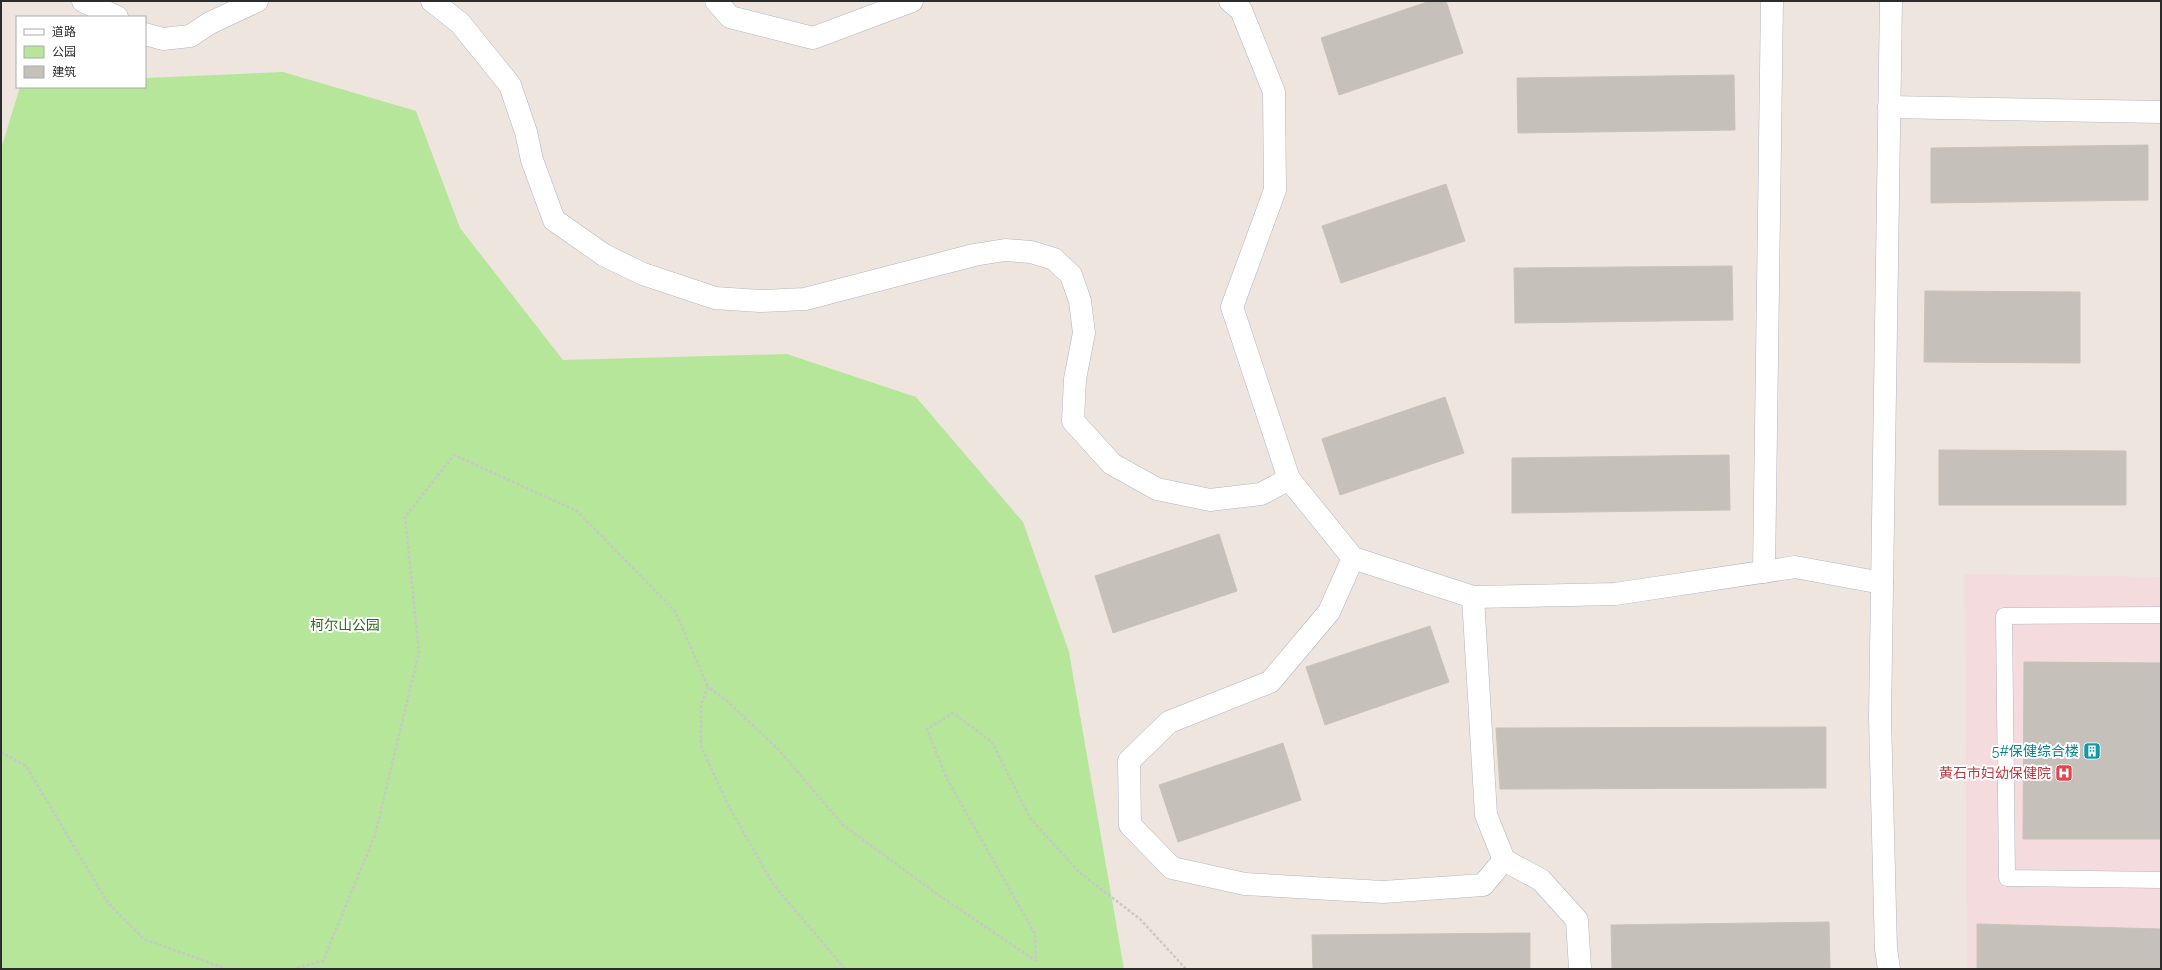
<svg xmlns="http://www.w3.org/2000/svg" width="2162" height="970" viewBox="0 0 2162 970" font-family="Raleway,'Noto Sans SC',sans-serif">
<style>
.medical{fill:#f4dbdd}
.green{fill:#b6e699}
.building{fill:#c6c0ba;stroke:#c9c2b7}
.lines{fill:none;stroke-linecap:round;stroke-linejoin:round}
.service-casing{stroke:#b2b5c0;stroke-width:17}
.minor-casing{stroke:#b2b5c0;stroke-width:23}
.path{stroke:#c8c8c8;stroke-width:2.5;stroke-dasharray:3 2;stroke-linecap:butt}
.service{stroke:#fff;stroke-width:16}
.minor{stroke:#fff;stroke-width:22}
.labels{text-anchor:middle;stroke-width:4;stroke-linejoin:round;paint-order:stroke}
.park-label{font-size:14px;fill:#2d6c18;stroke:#fff}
.culture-label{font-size:14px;fill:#0d838f;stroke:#fff;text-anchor:end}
.health-label{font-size:14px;fill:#be3a42;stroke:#fff;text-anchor:end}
</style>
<rect width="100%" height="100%" fill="#eee6de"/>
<path class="medical" d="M1965 574 2161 577V969H1967Z"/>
<path class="green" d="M283 72 416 111 460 228 563 360 787 354 916 397 1023 522 1069 652 1124 969H1V149L20 87H145V78Z"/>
<g class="building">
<path d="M1430 1H1446L1463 53 1339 95 1321 38Z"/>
<path d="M1734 75 1735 130 1518 133 1517 78Z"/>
<path d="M2148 145V200L1931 203V148Z"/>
<path d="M1446 184 1465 241 1341 283 1322 226Z"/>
<path d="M1732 266 1733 320 1515 323 1514 268Z"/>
<path d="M1925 291 2080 292V363L1924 362Z"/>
<path d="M1445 397 1464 453 1340 495 1322 439Z"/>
<path d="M1939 450 2126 451V505H1939Z"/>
<path d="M1729 455 1730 510 1512 513V458Z"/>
<path d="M1219 534 1237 591 1113 633 1095 576Z"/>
<path d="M1430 626 1449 682 1325 725 1306 667Z"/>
<path d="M2024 662 2161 663V839H2023Z"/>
<path d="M1826 727V788L1500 789 1496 728Z"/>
<path d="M1283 743 1301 800 1178 842 1159 785Z"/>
<path d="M1829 922 1830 969H1612L1611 925Z"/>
<path d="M1977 924 2161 929V969H1977Z"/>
<path d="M1530 933V969H1313L1312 935Z"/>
</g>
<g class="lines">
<defs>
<path id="service" d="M2161 615 2004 616 2007 878 2161 880"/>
<g id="minor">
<path d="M83 1 117 17"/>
<path d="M432 1 460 23 510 85 526 132 532 160 554 220 604 255 643 274 715 298 760 301 805 299 974 255 1005 250 1031 252 1054 259 1071 275 1080 301 1084 333 1075 379 1073 421 1112 464 1157 489 1210 500 1261 494 1289 479"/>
<path d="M716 1 730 17 813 38 912 1"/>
<path d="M1230 1 1241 10 1274 92 1275 190 1232 307 1289 479 1353 558 1473 597 1615 594 1795 567 1882 583"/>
<path d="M145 34 163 39 190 36 210 23 257 1"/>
<path d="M1889 107 2161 112"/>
<path d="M1353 558 1329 612 1270 682 1169 722 1129 761 1130 825 1172 868 1245 884 1383 892 1483 885 1504 860"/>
<path d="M1764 572 1772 1"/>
<path d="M1473 597 1486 815 1504 860 1541 880 1577 920 1580 969"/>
<path d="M1889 969 1886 949 1880 718 1891 1"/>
</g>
</defs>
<use href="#service" class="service-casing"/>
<use href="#minor" class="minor-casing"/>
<g class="path">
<path d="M1 752 26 766 108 903 144 939 227 969"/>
<path d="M292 969 323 961 375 835 419 652 405 517 454 455 577 511 675 611 708 687"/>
<path d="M845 969 773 884 727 803 701 746V705L708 687 727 701 778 749 843 825 937 894 1036 961 1035 934 947 779 927 729 953 713 992 742 1030 818 1079 872 1140 919 1186 969"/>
</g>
<use href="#service" class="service"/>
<use href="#minor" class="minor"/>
</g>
<defs>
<symbol id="building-square" viewBox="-11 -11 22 22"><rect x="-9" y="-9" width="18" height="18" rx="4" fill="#0f9aa8" stroke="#fff"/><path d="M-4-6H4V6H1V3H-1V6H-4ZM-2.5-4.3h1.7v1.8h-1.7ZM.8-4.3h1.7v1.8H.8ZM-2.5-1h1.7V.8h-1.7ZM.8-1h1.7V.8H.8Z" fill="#fff"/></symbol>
<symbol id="hospital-square" viewBox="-11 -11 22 22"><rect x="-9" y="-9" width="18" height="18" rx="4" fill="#e0444e" stroke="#fff"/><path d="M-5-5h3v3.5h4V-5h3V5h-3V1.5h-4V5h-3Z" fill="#fff"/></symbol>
</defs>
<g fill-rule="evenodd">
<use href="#building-square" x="2082" y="741" width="20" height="20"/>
<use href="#hospital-square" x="2054" y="763" width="20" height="20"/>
</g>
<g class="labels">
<g class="park-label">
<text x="345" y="630">柯尔山公园</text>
</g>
<g class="culture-label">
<text x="2079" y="756">5#保健综合楼</text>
</g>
<g class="health-label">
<text x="2051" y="778">黄石市妇幼保健院</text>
</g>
</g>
<rect width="2162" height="970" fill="none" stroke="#2c2c2c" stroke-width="4"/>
<rect x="16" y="16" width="130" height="72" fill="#ffffff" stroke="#ababab"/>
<rect x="24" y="29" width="20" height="6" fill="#ffffff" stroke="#ababab"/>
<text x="52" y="36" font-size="12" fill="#2c2c2c">道路</text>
<rect x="24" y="46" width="20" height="12" fill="#b6e699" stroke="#ababab"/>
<text x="52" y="56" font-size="12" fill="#2c2c2c">公园</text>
<rect x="24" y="66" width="20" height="12" fill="#c6c0ba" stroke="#ababab"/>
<text x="52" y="76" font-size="12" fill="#2c2c2c">建筑</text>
</svg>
